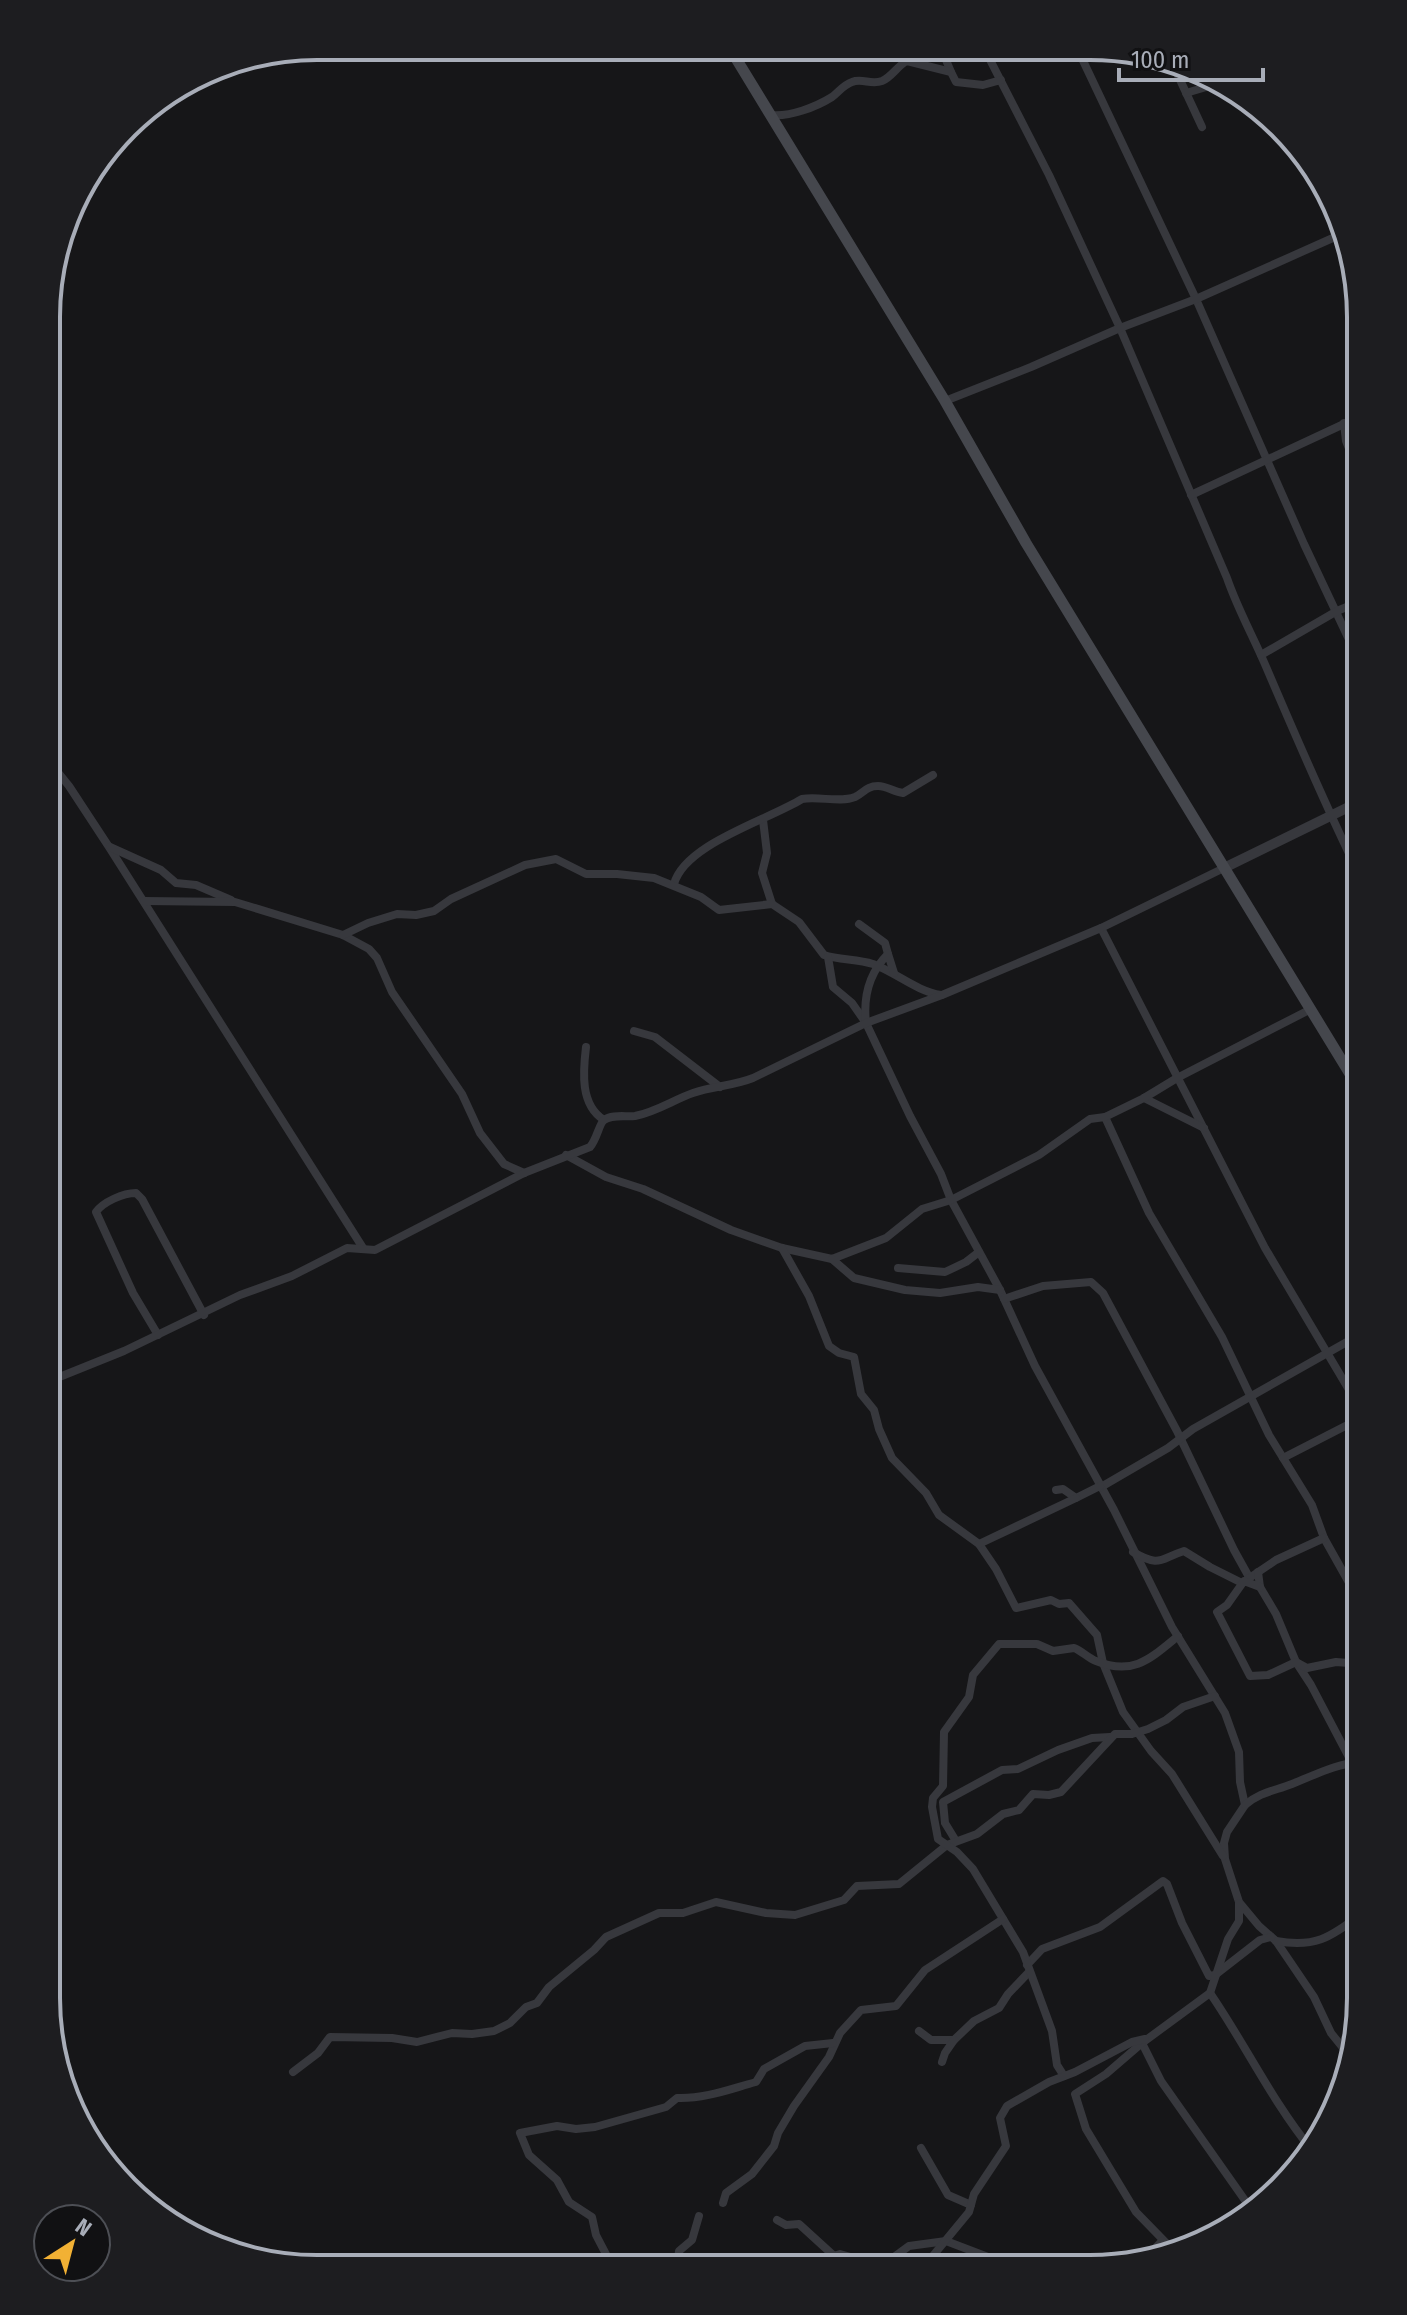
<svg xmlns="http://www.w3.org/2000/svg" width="1407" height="2315" viewBox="0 0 1407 2315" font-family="'Fira Sans Condensed',sans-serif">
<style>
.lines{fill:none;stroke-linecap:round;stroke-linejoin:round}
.minor{stroke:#37383d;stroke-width:8}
.tertiary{stroke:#37383d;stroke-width:10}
.secondary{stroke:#45474d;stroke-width:11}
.rim{fill:none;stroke:#a8adb8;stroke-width:4}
</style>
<rect width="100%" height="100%" fill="#161618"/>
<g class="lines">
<g class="minor">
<path d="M941 48 951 72"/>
<path d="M984 48 1049 175 1120 328 1227 578C1238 610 1254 638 1267 669 1297 739 1327 810 1361 878"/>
<path d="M1077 48 1196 299 1304 544 1361 665"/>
<path d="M1175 69 1202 127"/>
<path d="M1186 93 1213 85"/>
<path d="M771 115C790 117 816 107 832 97 839 92 843 85 852 82 862 78 871 85 882 81 892 77 897 66 907 61L951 72 956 82 983 85 1001 80"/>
<path d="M1330 200 1344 230"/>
<path d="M945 401 1031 367 1120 328 1196 299 1344 233"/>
<path d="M1344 423 1346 441 1361 478"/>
<path d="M1191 495 1361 416"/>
<path d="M1261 655 1337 611 1361 601"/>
<path d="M48 760 69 786 109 847 363 1248"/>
<path d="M763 820 767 853 762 873 772 904"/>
<path d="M110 847 161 870 176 883 196 885 231 900"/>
<path d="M674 884C685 844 766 821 802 799 819 796 840 803 855 797 864 793 866 786 878 786 887 786 894 792 903 793L933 775"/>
<path d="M144 901 235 902 343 935 369 949 377 958 392 992 462 1094 480 1133 504 1164 524 1173"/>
<path d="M859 924 885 943 888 954"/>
<path d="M1101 928 1265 1248 1361 1410"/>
<path d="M343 935 368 923 397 914 416 915 434 911 451 899 525 865 556 859 586 874H617L654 878 701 897 719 910 772 904 799 922 824 955C839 960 857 959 873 964 897 973 916 991 941 995"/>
<path d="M828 957 833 987 852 1003 866 1023 910 1116 941 1174 951 1200 1000 1290 1035 1366 1114 1510 1172 1627 1225 1713 1239 1752 1240 1782 1245 1805 1227 1832 1224 1843 1225 1859 1239 1902 1259 1926 1276 1941 1314 1997 1331 2033 1352 2059"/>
<path d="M866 1023C863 996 869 973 888 954L894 973"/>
<path d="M634 1031 655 1037 720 1087"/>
<path d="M586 1047C583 1072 580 1105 604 1120"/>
<path d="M1144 1098 1204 1128"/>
<path d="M1105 1117 1149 1213 1222 1337 1269 1435 1312 1505 1324 1538 1361 1604"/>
<path d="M566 1155 606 1177 643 1189 731 1230 782 1248 832 1259 886 1238 922 1209 951 1200 1039 1155 1090 1119 1105 1117 1144 1098 1177 1078 1311 1009"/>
<path d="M782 1248 809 1296 829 1346 839 1353 854 1357 861 1394 874 1410 879 1429 892 1458 926 1493 939 1515 979 1544 996 1569 1016 1608 1051 1600 1059 1604 1069 1603 1097 1635 1103 1663 1123 1712 1151 1751 1172 1774 1223 1856"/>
<path d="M832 1259 854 1278 905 1290 940 1293 978 1287 1000 1290"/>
<path d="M898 1268 945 1272 966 1262 979 1252"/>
<path d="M1004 1299 1043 1286 1091 1282 1103 1293 1177 1431 1234 1550 1249 1577"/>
<path d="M158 1335 133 1293 96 1212C103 1202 123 1193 136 1193L142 1199 204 1315"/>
<path d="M47 1382 124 1351 240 1295 292 1276 347 1248 375 1250 524 1173 590 1147C597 1139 599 1124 604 1120 612 1114 626 1117 635 1116 656 1112 673 1100 693 1093 713 1086 733 1086 753 1078L866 1023 942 995 1101 928 1226 867"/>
<path d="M1283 1458 1361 1418"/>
<path d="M1101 1487 1168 1448 1193 1429 1361 1334"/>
<path d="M1056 1490 1063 1489 1076 1498 1100 1486"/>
<path d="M979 1544 1076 1498"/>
<path d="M1133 1552C1161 1568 1159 1559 1184 1551L1210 1567 1242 1583 1276 1560 1324 1538"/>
<path d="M1258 1572 1260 1587 1276 1614 1296 1662 1311 1685 1352 1763"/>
<path d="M1260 1587 1244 1581 1227 1605 1217 1612 1250 1676 1268 1675 1296 1662 1307 1668 1336 1662 1361 1664"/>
<path d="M1245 1805C1260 1792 1274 1791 1292 1784 1315 1775 1335 1764 1360 1762"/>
<path d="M956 1841 945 1823 943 1802 1002 1770 1018 1769 1058 1750 1092 1738 1110 1737"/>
<path d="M1276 1941C1314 1948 1330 1938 1360 1915"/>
<path d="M1027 1965 1042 1949 1100 1927 1163 1881 1167 1884 1182 1923 1209 1976 1215 1975 1260 1940 1271 1937"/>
<path d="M1210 1993C1245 2044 1272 2101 1311 2149"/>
<path d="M919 2031 931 2040H954L974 2021 999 2008 1008 1994 1029 1972"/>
<path d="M1142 2043 1161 2081 1249 2206"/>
<path d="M1352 2054 1345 2038 1360 2014"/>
<path d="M942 2062 945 2053 954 2040"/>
<path d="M293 2072 318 2053 330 2037 392 2038 417 2042 452 2033 472 2034 494 2031 510 2023 526 2007 537 2003 549 1987 594 1950 606 1937 659 1913H683L716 1902 766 1913 795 1915 844 1900 857 1886 899 1884 947 1845 977 1834 1003 1814 1019 1810 1033 1794 1049 1795 1061 1792 1115 1734H1132L1148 1729 1166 1720 1183 1707 1215 1696"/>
<path d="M1064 2076 1057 2065 1052 2031 1023 1952 973 1869 957 1852 938 1839 932 1807 933 1798 943 1786 944 1732 969 1697 973 1675 999 1644H1037L1053 1651 1074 1648C1082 1651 1088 1658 1096 1661 1133 1676 1150 1659 1178 1636"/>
<path d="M921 2148 948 2195 971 2205"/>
<path d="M1276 2185 1306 2160"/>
<path d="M723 2203 726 2193 752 2174 774 2146 778 2133 794 2106 829 2057 840 2033 861 2010 896 2006 925 1970 1003 1919"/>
<path d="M777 2220 786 2225 799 2224 833 2255"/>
<path d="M1175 2252 1136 2212 1086 2129 1075 2094 1106 2074 1142 2043 1210 1993 1228 1939 1239 1921V1903"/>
<path d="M1146 2258 1162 2241"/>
<path d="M609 2268 608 2258 596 2235 592 2217 569 2202 557 2180 529 2155 520 2133 557 2126 576 2129 595 2127 666 2107 677 2098C705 2099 730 2089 756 2082L764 2069 805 2046 833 2043"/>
<path d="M677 2268 679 2251 692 2240 699 2216"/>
<path d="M683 2268 708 2265 714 2268"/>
<path d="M794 2268 840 2254 872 2263 894 2257 909 2246 946 2241 988 2257 999 2269"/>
<path d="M922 2269 969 2212 974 2194 1006 2146 1000 2118 1007 2106 1049 2082 1075 2072 1132 2042 1145 2039"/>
<path d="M1006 2269H1023"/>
<path d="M1040 2269H1053"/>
<path d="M1075 2269 1114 2257 1134 2260"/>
</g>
<path class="tertiary" d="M1226 867 1361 801"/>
<path class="secondary" d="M729 47 945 401 1026 543 1361 1092"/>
</g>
<path d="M0 0H1407V2315H0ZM317 60H1090A257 257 0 0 1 1347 317V1998A257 257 0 0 1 1090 2255H317A257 257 0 0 1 60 1998V317A257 257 0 0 1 317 60Z" fill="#1d1d20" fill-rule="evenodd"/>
<path class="rim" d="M317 60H1090A257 257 0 0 1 1347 317V1998A257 257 0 0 1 1090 2255H317A257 257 0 0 1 60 1998V317A257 257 0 0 1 317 60Z"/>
<g transform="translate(72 2243) rotate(36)"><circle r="38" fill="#111113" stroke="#4d4f55" stroke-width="2"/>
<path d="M0-6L14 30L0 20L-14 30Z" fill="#f2b134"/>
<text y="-12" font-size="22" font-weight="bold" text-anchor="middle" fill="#a8adb8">N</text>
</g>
<path d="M1119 68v12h144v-12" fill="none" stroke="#a8adb8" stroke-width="4"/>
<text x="1131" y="68" font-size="24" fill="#a8adb8" stroke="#111113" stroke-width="6" paint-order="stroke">100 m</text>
</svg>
